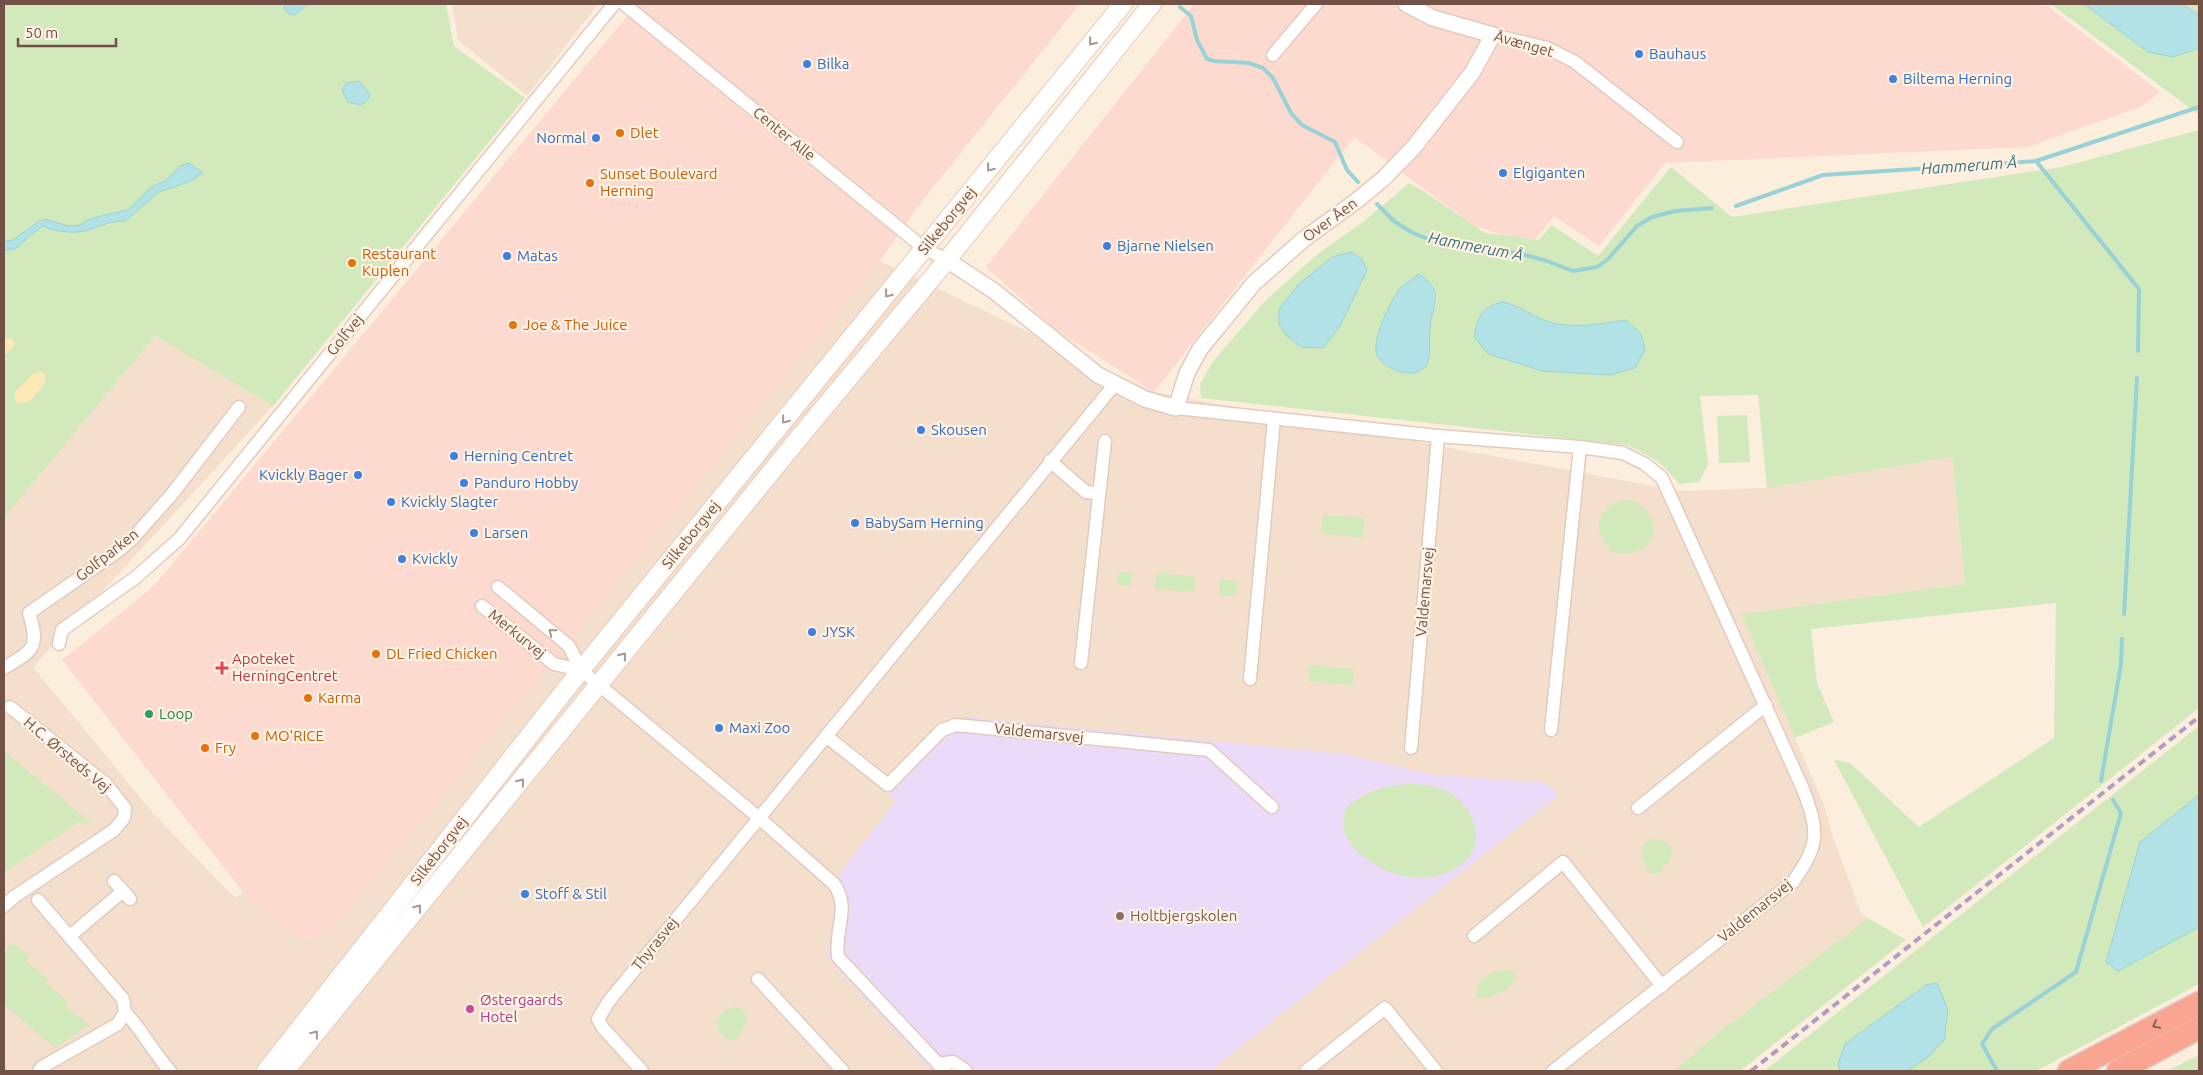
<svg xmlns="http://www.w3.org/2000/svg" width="2203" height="1075" viewBox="0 0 2203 1075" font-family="Ubuntu,sans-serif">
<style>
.residential{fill:#f4dfcc}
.commercial{fill:#fddad0}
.education{fill:#ebdbf8}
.green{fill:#d2e9bc;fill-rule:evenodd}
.sand{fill:#fde8b6}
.water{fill:#b2e2e5;stroke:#98d2d7}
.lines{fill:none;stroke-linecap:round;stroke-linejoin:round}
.stream{stroke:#98d2d7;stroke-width:4}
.minor-casing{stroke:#e2cbbd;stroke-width:15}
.tertiary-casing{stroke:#e2cbbd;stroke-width:18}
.secondary-casing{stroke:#e7cbba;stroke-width:20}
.motorway-casing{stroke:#dad2cf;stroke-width:25}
.minor{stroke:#fff;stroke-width:12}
.tertiary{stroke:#fff;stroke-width:15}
.secondary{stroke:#fff;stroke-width:18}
.motorway{stroke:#f9a592;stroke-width:22}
.rail{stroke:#af9dc4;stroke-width:4;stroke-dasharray:8 5;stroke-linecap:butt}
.oneway{stroke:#aa9790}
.oneway2{stroke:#8d6355}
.shop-dot{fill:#3f7fe0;stroke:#fff2e4;stroke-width:2}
.food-dot{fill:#e8710a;stroke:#fff2e4;stroke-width:2}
.health-dot{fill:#e0444e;stroke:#fff2e4;stroke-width:2}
.leisure-dot{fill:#2e9e5b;stroke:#fff2e4;stroke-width:2}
.education-dot{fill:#8d6e63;stroke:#fff2e4;stroke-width:2}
.hotel-dot{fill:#d1479c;stroke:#fff2e4;stroke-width:2}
.labels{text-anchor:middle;stroke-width:4.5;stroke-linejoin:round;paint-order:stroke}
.street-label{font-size:15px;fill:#725246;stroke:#fff2e4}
.shop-label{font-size:15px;fill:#366cbe;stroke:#fff2e4;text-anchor:start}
.food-label{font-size:15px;fill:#c56008;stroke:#fff2e4;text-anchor:start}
.health-label{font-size:15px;fill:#be3a42;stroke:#fff2e4;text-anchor:start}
.leisure-label{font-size:15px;fill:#27864d;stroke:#fff2e4;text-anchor:start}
.education-label{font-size:15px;fill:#785e54;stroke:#fff2e4;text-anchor:start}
.hotel-label{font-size:15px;fill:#b23c85;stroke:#fff2e4;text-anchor:start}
.water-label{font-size:16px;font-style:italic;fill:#3a7378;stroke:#fff2e4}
</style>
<rect width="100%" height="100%" fill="#fceedd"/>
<g class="residential">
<path d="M452 4H598L527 96 458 40Z"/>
<path d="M880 261 1154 392 1679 491 1767 488 1952 457 1965 584 1741 614 1824 805 1833 837 1862 915 1868 918 1713 1037 1674 1071H4V518L155 336 273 406 33 667 153 813 235 898 243 892 297 937 315 938 328 935Z"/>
</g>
<g class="commercial">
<path d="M637 4H1080L919 205 880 261 328 935 315 938 297 937 243 892 62 660 154 586Z"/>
<path d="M1194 4H2045L2160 92 2143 106 2028 147 1665 163 1599 246 1554 216 1531 245 1473 225 1354 137 1154 392 1056 330 986 267Z"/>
</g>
<path class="education" d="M967 717 1345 754 1429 774 1547 783 1558 796 1210 1071H932L827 958 839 874 896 801 884 790 935 729 946 721Z"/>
<g class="green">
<path d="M4 4H446L454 46 525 98 273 406 155 336 4 518Z"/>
<path d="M2051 4H2084L2148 52 2173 57 2199 48V115Z"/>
<path d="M2182 4H2199V15Z"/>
<path d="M2199 130V708L1923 927 1834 760 1850 763 1919 827 2054 738 2056 603 1811 629 1817 683 1834 722 1795 738 1741 614 1965 584 1952 457 1767 488 1758 395 1700 396 1708 465 1699 482 1679 484C1663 463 1651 456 1627 445L1201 398 1200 384 1214 360 1266 300 1320 252 1363 222 1409 183 1422 190 1485 233 1539 240 1552 225 1598 256 1671 167 1732 217 2062 167ZM1332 257 1362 259 1367 270 1340 326 1322 266ZM1396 292 1437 299 1430 326 1425 368C1414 374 1395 375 1386 365 1381 361 1378 352 1376 347L1380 328ZM1503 302C1520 306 1533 317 1549 322 1574 329 1600 324 1626 320L1635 368 1610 375 1543 371 1474 337C1478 317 1482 306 1503 302Z"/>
<path d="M1747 415 1750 462 1719 463 1717 416Z"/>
<path d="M1629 499C1673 518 1653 564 1611 551 1607 545 1600 537 1599 530 1596 512 1614 501 1629 499Z"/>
<path d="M1323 515 1365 518 1362 538 1321 533Z"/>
<path d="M1119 572 1133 573 1130 586 1117 584Z"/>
<path d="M1157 573 1196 577 1194 592 1155 589Z"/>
<path d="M1220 580 1238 581 1236 596 1219 595Z"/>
<path d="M1310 665 1354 669 1353 685 1308 681Z"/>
<path d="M2199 726V984L2036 1071H1764Z"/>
<path d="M4 751 94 825 79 822 4 872Z"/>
<path d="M1414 784C1437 785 1456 791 1469 812 1494 856 1448 883 1408 877 1385 874 1348 853 1344 828 1343 821 1344 815 1345 809 1362 791 1390 784 1414 784Z"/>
<path d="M1652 839C1661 840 1667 841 1672 850L1671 859 1658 873H1651C1642 863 1640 857 1644 844Z"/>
<path d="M1868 918 1906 940 1740 1071H1674L1713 1037Z"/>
<path d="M12 943 29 956 26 961 48 979 45 983 68 1001 65 1006 89 1025 55 1048 4 1004V953Z"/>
<path d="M1501 970H1510L1516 974C1515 988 1491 1001 1477 998 1474 981 1486 974 1501 970Z"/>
<path d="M734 1006 743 1009 747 1019 741 1034 733 1041C712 1033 713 1013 734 1006Z"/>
<path d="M2199 1055V1071H2167Z"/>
</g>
<g class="sand">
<path d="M11 338 14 342 13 348 4 356V339Z"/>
<path d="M39 372 44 373 46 377 43 386 29 402 17 403 15 400V392L32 375Z"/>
</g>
<g class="water">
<path d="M285 4H308L295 15 289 14 284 8Z"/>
<path d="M2084 4H2182L2199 15V48L2173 57 2148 52Z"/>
<path d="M359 81 370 94 368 99 361 105 348 102 342 90 346 83Z"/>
<path d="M189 163 203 173 188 182 159 192 125 221C104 221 95 230 78 232 66 233 53 230 42 226L16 248 4 251V241L13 240 38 222 45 219 69 226 80 225 88 220 101 216 128 210 151 187 165 181 180 166Z"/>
<path d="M1351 252 1362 259 1367 270 1340 326 1323 348 1301 347 1286 335 1279 324V309L1298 285 1332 257Z"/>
<path d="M1419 274C1440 289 1437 297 1431 320 1428 332 1432 357 1426 366 1415 381 1384 370 1377 355 1371 343 1389 305 1396 294 1400 286 1412 280 1419 274Z"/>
<path d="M1503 302C1520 306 1533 317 1549 322 1574 329 1600 324 1626 320L1641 334 1645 350 1635 368 1610 375 1543 371 1488 354 1474 337C1478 317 1482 306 1503 302Z"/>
<path d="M2199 795V927L2118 971 2106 962 2140 842Z"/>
<path d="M1937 983 1948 1010 1944 1040 1927 1058 1907 1071H1840L1838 1064 1845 1044 1926 985Z"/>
</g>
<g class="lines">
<g class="stream">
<path d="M1180 7 1191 16 1197 40 1207 59 1214 61 1249 63 1263 68 1273 78 1291 113 1302 125 1335 142 1347 170 1358 182"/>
<path d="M2036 161 2139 289 2138 351"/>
<path d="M1377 204 1394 221 1411 232 1428 239 1447 244 1518 253 1547 261 1573 271 1597 267 1608 259 1637 226 1652 217 1675 211 1712 208"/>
<path d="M1736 206 1823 175 2036 161 2199 107"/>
<path d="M2124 614 2137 378"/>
<path d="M2101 781 2121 664 2122 639"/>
<path d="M1997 1071 1982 1044 1992 1029 2076 972 2121 813 2113 800"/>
</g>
<defs>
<g id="minor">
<path d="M624 4 925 249 947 260"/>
<path d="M1493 35 1547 48 1575 62 1677 142"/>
<path d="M1273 55 1316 4"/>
<path d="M1176 408 1438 436 1580 447 1623 453 1645 464 1662 478 1803 789C1819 832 1820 843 1793 882L1553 1071"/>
<path d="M1050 461 1086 492 1099 493"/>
<path d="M498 587 569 646 581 670 758 817 834 884C851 908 834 929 838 957L945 1071"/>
<path d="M482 606 554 664 581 670"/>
<path d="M59 644 62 630 135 578 179 539 614 4"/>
<path d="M1081 663 1105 441"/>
<path d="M4 668C33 650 40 649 29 613L118 551 133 538 172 494 239 407"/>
<path d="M1250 679 1274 419"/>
<path d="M1551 730 1580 447"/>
<path d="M826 736 888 785 942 730 956 725 1209 750 1272 807"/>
<path d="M1411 748 1438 436"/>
<path d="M1638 808 1766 705"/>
<path d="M114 881 130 899"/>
<path d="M38 900 123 999 125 1012 118 1024 42 1067 39 1071"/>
<path d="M4 906 14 897 114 830 124 818 125 808 106 784 10 707"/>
<path d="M70 936 123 891"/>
<path d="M1474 936 1563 862 1662 986"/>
<path d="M758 979 843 1071"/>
<path d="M125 1012C142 1030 153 1052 170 1071"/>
<path d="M938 1064 953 1062 966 1071"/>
<path d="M642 1071 603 1028 598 1019 609 1001 1115 384"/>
<path d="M1306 1071 1385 1008 1436 1071"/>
</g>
<path id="tertiary" d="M947 260 994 291 1098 375 1145 399 1176 408 1187 373 1200 349 1254 283 1304 239 1355 202 1383 179 1414 147 1472 73 1493 35 1433 18 1406 4"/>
<g id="secondary">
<path d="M266 1071 581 670 1123 4"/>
<path d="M285 1071 802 434 947 260 1152 4"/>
</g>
<g id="motorway">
<path d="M2069 1071 2199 1003"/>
<path d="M2118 1071 2199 1028"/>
</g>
</defs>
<use href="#minor" class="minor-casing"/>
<use href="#tertiary" class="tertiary-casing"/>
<use href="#secondary" class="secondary-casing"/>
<use href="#motorway" class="motorway-casing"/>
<use href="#minor" class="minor"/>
<use href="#tertiary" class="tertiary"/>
<use href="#secondary" class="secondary"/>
<use href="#motorway" class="motorway"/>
<path class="rail" d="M1751 1071 2199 717"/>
</g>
<defs><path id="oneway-chevron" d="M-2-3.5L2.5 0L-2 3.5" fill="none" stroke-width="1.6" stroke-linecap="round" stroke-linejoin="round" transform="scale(1.25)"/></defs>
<g class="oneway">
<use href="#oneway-chevron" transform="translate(1092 42) rotate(129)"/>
<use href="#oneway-chevron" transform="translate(990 168) rotate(129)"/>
<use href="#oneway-chevron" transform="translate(888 294) rotate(129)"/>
<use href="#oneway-chevron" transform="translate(785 420) rotate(129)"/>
<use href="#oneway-chevron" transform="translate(552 632) rotate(-141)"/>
<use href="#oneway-chevron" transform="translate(623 656) rotate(-51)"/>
<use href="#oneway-chevron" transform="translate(521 782) rotate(-51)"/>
<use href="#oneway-chevron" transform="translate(418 908) rotate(-51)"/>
<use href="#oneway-chevron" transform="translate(315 1034) rotate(-51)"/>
</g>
<use class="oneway2" href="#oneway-chevron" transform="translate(2156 1025) rotate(152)"/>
<g class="shop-dot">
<circle cx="1639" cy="54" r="5"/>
<circle cx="807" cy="64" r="5"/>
<circle cx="1893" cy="79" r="5"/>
<circle cx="596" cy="138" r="5"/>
<circle cx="1503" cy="173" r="5"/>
<circle cx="1107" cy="246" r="5"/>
<circle cx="507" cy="256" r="5"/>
<circle cx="921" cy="430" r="5"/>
<circle cx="454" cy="456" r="5"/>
<circle cx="358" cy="475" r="5"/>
<circle cx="464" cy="483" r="5"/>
<circle cx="391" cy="502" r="5"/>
<circle cx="855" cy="523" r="5"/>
<circle cx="474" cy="533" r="5"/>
<circle cx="402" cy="559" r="5"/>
<circle cx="812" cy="632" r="5"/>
<circle cx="719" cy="728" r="5"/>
<circle cx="525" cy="894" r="5"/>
</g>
<g class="food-dot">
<circle cx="620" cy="133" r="5"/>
<circle cx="590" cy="183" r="5"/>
<circle cx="352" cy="263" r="5"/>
<circle cx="513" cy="325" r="5"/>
<circle cx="376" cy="654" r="5"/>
<circle cx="308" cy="698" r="5"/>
<circle cx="255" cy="736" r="5"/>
<circle cx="205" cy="748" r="5"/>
</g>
<path class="health-dot" d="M219.5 660.5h5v5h5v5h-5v5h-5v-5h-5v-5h5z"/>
<circle class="leisure-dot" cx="149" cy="714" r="5"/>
<circle class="education-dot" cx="1120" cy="916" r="5"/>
<circle class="hotel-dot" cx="470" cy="1009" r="5"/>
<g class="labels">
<g class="street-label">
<text transform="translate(1524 44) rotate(16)" y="5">Åvænget</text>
<text transform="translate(784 134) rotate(39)" y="5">Center Alle</text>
<text transform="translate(1330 220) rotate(-36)" y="5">Over Åen</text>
<text transform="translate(947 221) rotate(-51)" y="5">Silkeborgvej</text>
<text transform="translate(345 335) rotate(-51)" y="5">Golfvej</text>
<text transform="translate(691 535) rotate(-51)" y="5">Silkeborgvej</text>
<text transform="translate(107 555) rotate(-38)" y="5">Golfparken</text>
<text transform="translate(1425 592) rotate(-85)" y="5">Valdemarsvej</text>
<text transform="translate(517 634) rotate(39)" y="5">Merkurvej</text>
<text transform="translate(1039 733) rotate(6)" y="5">Valdemarsvej</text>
<text transform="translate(67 755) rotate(40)" y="5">H.C. Ørsteds Vej</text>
<text transform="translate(439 851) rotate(-52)" y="5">Silkeborgvej</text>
<text transform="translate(1755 911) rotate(-39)" y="5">Valdemarsvej</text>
<text transform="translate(655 944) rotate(-51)" y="5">Thyrasvej</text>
</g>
<g class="shop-label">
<text x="1649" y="59">Bauhaus</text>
<text x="817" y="69">Bilka</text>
<text x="1903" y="84">Biltema Herning</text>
<text x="586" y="143" text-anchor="end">Normal</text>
<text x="1513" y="178">Elgiganten</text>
<text x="1117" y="251">Bjarne Nielsen</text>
<text x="517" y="261">Matas</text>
<text x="931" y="435">Skousen</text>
<text x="464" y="461">Herning Centret</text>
<text x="348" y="480" text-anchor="end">Kvickly Bager</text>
<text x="474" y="488">Panduro Hobby</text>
<text x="401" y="507">Kvickly Slagter</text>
<text x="865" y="528">BabySam Herning</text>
<text x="484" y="538">Larsen</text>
<text x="412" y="564">Kvickly</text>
<text x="822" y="637">JYSK</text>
<text x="729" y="733">Maxi Zoo</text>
<text x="535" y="899">Stoff &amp; Stil</text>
</g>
<g class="food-label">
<text x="630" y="138">Dlet</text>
<text x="600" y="179">Sunset Boulevard<tspan x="600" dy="17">Herning</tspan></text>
<text x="362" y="259">Restaurant<tspan x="362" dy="17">Kuplen</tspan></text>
<text x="523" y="330">Joe &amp; The Juice</text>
<text x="386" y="659">DL Fried Chicken</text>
<text x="318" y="703">Karma</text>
<text x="265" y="741">MO'RICE</text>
<text x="215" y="753">Fry</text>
</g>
<g class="health-label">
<text x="232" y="664">Apoteket<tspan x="232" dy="17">HerningCentret</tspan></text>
</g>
<g class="leisure-label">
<text x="159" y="719">Loop</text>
</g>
<g class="education-label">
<text x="1130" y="921">Holtbjergskolen</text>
</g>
<g class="hotel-label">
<text x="480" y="1005">Østergaards<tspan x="480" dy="17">Hotel</tspan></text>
</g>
<g class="water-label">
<text transform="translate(1969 165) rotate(-4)" y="6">Hammerum Å</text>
<text transform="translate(1476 246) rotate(11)" y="6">Hammerum Å</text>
</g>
</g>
<rect width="2203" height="1075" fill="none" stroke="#725246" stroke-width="10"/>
<path d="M18 38v8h98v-8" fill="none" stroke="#725246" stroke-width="2.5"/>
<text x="25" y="38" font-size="15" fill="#725246" stroke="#fff2e4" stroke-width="4" paint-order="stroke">50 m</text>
</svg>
